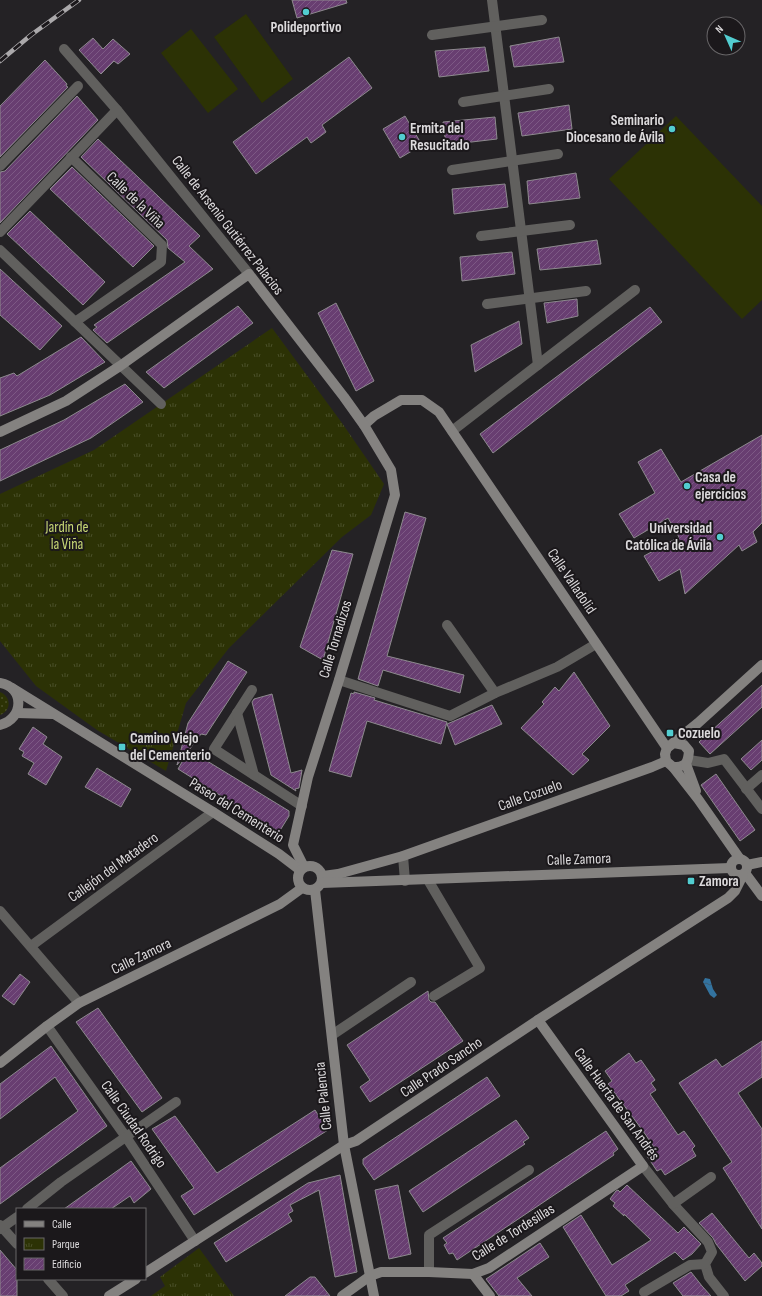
<svg xmlns="http://www.w3.org/2000/svg" width="762" height="1296" viewBox="0 0 762 1296" font-family="'Sofia Sans Condensed',sans-serif">
<style>
.grass{fill:url(#grass-dots)}
.park{fill:url(#park-tufts)}
.pitch{fill:#2c3205}
.water{fill:url(#water-ripples)}
.building{fill:url(#building-hatch);stroke:#8d8a8e}
.lines{fill:none;stroke-linecap:round;stroke-linejoin:round}
.street{stroke:#61605e;stroke-width:10}
.secondary{stroke:#848280;stroke-width:10}
.rail-casing{stroke:#aba9ab;stroke-width:4.5}
.rail{stroke:#1b181b;stroke-width:3;stroke-dasharray:9;stroke-linecap:butt}
.poi-dot{fill:#52cdd0;stroke:#1b181b;stroke-width:1.5}
.labels{text-anchor:middle;stroke-width:4;stroke-linejoin:round;paint-order:stroke}
.poi-label{font-size:15px;font-weight:bold;fill:#dcdadc;stroke:#1b181b;text-anchor:start}
.street-label{font-size:15px;fill:#dcdadc;stroke:#1b181b}
.park-label{font-size:15px;fill:#c8d875;stroke:#1b181b}
</style>
<defs>
<pattern id="grass-dots" width="8" height="8" patternUnits="userSpaceOnUse"><rect width="8" height="8" fill="#2c3205"/><path d="M2 2h.1M6 6h.1" fill="none" stroke="#4a4f29" stroke-width="1.8" stroke-linecap="round"/></pattern>
<pattern id="park-tufts" width="24" height="20" patternUnits="userSpaceOnUse"><rect width="24" height="20" fill="#2c3205"/><path d="M3 7l-1-3M5 7V3M7 7l1-3M15 17l-1-3M17 17v-4M19 17l1-3" fill="none" stroke="#4a4f29"/></pattern>
<pattern id="water-ripples" width="26" height="14" patternUnits="userSpaceOnUse"><rect width="26" height="14" fill="#33739f"/><path d="M2 4q2-2 4 0t4 0M15 11q2-2 4 0t4 0" fill="none" stroke="#3a5c75"/></pattern>
<pattern id="building-hatch" width="6" height="6" patternUnits="userSpaceOnUse"><rect width="6" height="6" fill="#683e71"/><path d="M-1 1l2-2M0 6l6-6M5 7l2-2" fill="none" stroke="#7d5985"/></pattern>
</defs>
<rect width="100%" height="100%" fill="#242225"/>
<path class="grass" d="M0 692C12 697 11 711 0 715Z"/>
<g class="park">
<path d="M272 328 342 423 384 484 371 515 342 537 229 648 186 703 166 771 97 730 36 686 0 641V494L94 450Z"/>
<path d="M199 1248 234 1296H151L165 1286 160 1277Z"/>
</g>
<g class="pitch">
<path d="M246 14 293 79 262 103 214 37Z"/>
<path d="M191 29 238 89 208 113 161 53Z"/>
<path d="M676 116 762 206V300L742 319 609 179Z"/>
</g>
<path class="water" d="M705 978 710 979 713 989 717 995 714 998 710 995 703 982Z"/>
<g class="building">
<path d="M292 0H346L347 3 297 18Z"/>
<path d="M559 37 564 62 514 67 510 46Z"/>
<path d="M93 38 103 49 113 39 130 54 118 64 114 61 101 74 79 50Z"/>
<path d="M485 47 489 71 439 77 435 51Z"/>
<path d="M349 57 372 88 322 125 326 132 311 143 307 137 256 174 233 142Z"/>
<path d="M45 60 67 84 66 86 68 87 0 157V106Z"/>
<path d="M77 96 98 120 0 223V172L5 171Z"/>
<path d="M569 105 572 129 522 136 518 113Z"/>
<path d="M405 116 422 145 400 158 383 129Z"/>
<path d="M495 117 497 139 446 145 443 122Z"/>
<path d="M98 139 200 236 189 246 213 269 107 343 93 330 97 327 94 325 185 262 168 248 167 240 81 157Z"/>
<path d="M72 167 154 246 133 267 50 189Z"/>
<path d="M576 173 580 198 529 204 527 181Z"/>
<path d="M505 184 508 207 454 214 452 189Z"/>
<path d="M30 211 105 282 83 305 7 234Z"/>
<path d="M597 240 601 264 540 270 537 249Z"/>
<path d="M512 252 515 274 462 281 460 257Z"/>
<path d="M0 269 62 326 40 350 0 315Z"/>
<path d="M577 299 578 316 547 323 544 303Z"/>
<path d="M336 303 374 381 356 391 318 313Z"/>
<path d="M238 306 253 323 164 388 146 372Z"/>
<path d="M650 307 662 322 493 453 480 434Z"/>
<path d="M519 321 522 344 475 372 471 345Z"/>
<path d="M81 337 105 362 50 395 0 416V378L14 373 17 376Z"/>
<path d="M125 384 143 402 91 438 0 481V450L64 420Z"/>
<path d="M762 435V523L753 532 757 542 742 551 739 545 685 594 680 569 659 581 644 556 679 537 668 518 634 538 619 514 655 493 638 462 661 449 681 482Z"/>
<path d="M405 512 426 518 387 656 464 675 460 693 383 670 378 686 358 679Z"/>
<path d="M332 550 353 554 323 660 300 647Z"/>
<path d="M228 661 247 672 206 735 201 734 189 750 289 811V816L279 832 178 769 189 750 177 765 188 723Z"/>
<path d="M574 672 610 726 582 754 589 760 573 775 521 728 544 704 542 702 555 687 559 691Z"/>
<path d="M762 685V707L710 754 699 742Z"/>
<path d="M354 692 375 698 374 700 447 722 441 744 367 721 351 777 329 771 351 693 354 694Z"/>
<path d="M272 694 291 773 302 770 299 788 295 789 296 791 271 775 252 702 254 699Z"/>
<path d="M492 705 502 724 455 745 447 724Z"/>
<path d="M33 727 47 737 43 744 62 757 46 785 28 774 34 763 22 756 24 752 19 749Z"/>
<path d="M762 740V760L751 770 741 759Z"/>
<path d="M97 768 131 789 121 807 85 787Z"/>
<path d="M716 774 755 830 740 841 701 785Z"/>
<path d="M20 974 30 982 14 1005 2 996Z"/>
<path d="M428 991 429 1000 431 1002H435L463 1041 370 1102 360 1087 370 1080 347 1045Z"/>
<path d="M98 1008 162 1098 142 1112 76 1022Z"/>
<path d="M762 1041V1077L738 1093 762 1129V1229L723 1168 732 1162 679 1083 716 1059 722 1067Z"/>
<path d="M51 1046 107 1126 0 1204V1168L78 1111 55 1077 0 1119V1084Z"/>
<path d="M629 1053 636 1063 641 1060 655 1080 651 1083 656 1090 650 1094 678 1135 684 1131 695 1146 692 1149 696 1156 665 1175 661 1169 657 1171 647 1156 656 1150 643 1131 608 1084 612 1081 605 1071Z"/>
<path d="M487 1077 500 1096 374 1180 363 1164V1159Z"/>
<path d="M315 1110 328 1130 194 1215 181 1196 194 1188 152 1129 175 1116 217 1173Z"/>
<path d="M516 1120 529 1138 523 1142 525 1144 423 1212 409 1191Z"/>
<path d="M606 1131 618 1149 613 1153 614 1155 457 1260 453 1253 449 1254 444 1245 447 1243 443 1238Z"/>
<path d="M131 1161 151 1189 134 1203 130 1196 111 1209H64Z"/>
<path d="M340 1175 357 1272 335 1277 319 1190 290 1205 293 1211 288 1214 292 1221 226 1262 214 1243 308 1183Z"/>
<path d="M398 1185 411 1254 389 1259 375 1190Z"/>
<path d="M627 1185 678 1233 684 1227 701 1244 692 1254 683 1260 675 1252 625 1285 629 1291 621 1296H606L563 1227 581 1215 612 1265 651 1240 624 1214V1216L613 1206 615 1203 610 1199 616 1191 618 1190 620 1192Z"/>
<path d="M712 1213 749 1258 754 1253 762 1263V1266L745 1281 716 1244 713 1238 699 1223Z"/>
<path d="M540 1243 549 1257 517 1278 532 1296H499L486 1279Z"/>
<path d="M0 1250 17 1270V1296H0Z"/>
<path d="M691 1272 702 1286 711 1296H683L673 1283Z"/>
<path d="M310 1277H315L330 1296H285Z"/>
</g>
<g class="lines">
<g class="street">
<path d="M492 0 538 365"/>
<path d="M432 35 542 20"/>
<path d="M64 49 117 110 249 274"/>
<path d="M463 102 549 89"/>
<path d="M71 157 162 245 161 262 75 322"/>
<path d="M0 166 78 86"/>
<path d="M452 170 558 154"/>
<path d="M0 232 117 110"/>
<path d="M481 236 570 225"/>
<path d="M0 250 161 404"/>
<path d="M487 304 586 291"/>
<path d="M452 431 635 290"/>
<path d="M447 625 495 693"/>
<path d="M339 680 450 716 495 693 557 667 596 644"/>
<path d="M252 690 214 749 302 806"/>
<path d="M237 713 254 775"/>
<path d="M689 760 708 763 724 759 762 809"/>
<path d="M746 789 762 775"/>
<path d="M403 856 405 881"/>
<path d="M428 880 480 968 434 996"/>
<path d="M0 911 79 1003"/>
<path d="M31 946 213 812"/>
<path d="M47 1026 126 1137 195 1241"/>
<path d="M332 1035 411 982"/>
<path d="M643 1166 673 1204 708 1242 712 1252 705 1264 709 1277 724 1296"/>
<path d="M673 1204 711 1177"/>
<path d="M27 1209 61 1182 176 1102"/>
<path d="M0 1225 17 1244"/>
<path d="M0 1229 17 1217"/>
<path d="M429 1272V1235L529 1170"/>
<path d="M48 1279 63 1296"/>
<path d="M644 1292 690 1265 705 1264"/>
</g>
<g class="secondary">
<path d="M364 425 374 416 401 400H422L439 412 667 748"/>
<path d="M0 432 66 401 120 366 249 274 344 397 364 425 391 470 395 495 339 680 308 777 293 845 304 867"/>
<path d="M0 683C25 687 24 719 0 725"/>
<path d="M12 688 213 812 279 854 300 870"/>
<path d="M17 713 53 714"/>
<path d="M674 743 684 745 689 751C688 763 686 767 673 767L666 761 665 754 667 748 698 723 762 665"/>
<path d="M686 764 696 791"/>
<path d="M673 767 698 799 740 859"/>
<circle cx="739" cy="867" r="8"/>
<path d="M747 865 762 862"/>
<circle cx="310" cy="878" r="12"/>
<path d="M745 873 762 896"/>
<path d="M323 876 338 874 403 856 652 767 666 761"/>
<path d="M322 883 730 868"/>
<path d="M315 890 344 1145 374 1296"/>
<path d="M0 1063 47 1026 79 1003 280 904 302 888"/>
<path d="M145 1273 344 1145 356 1141 538 1020 728 898 735 891 743 875"/>
<path d="M473 1274 490 1296"/>
<path d="M109 1296 136 1279"/>
<path d="M342 1296 370 1276 381 1272H429L473 1274 489 1268 643 1166 538 1020"/>
</g>
<defs>
<path id="rail" d="M0 61 31 35 79 0"/>
</defs>
<use href="#rail" class="rail-casing"/>
<use href="#rail" class="rail"/>
</g>
<g class="poi-dot">
<circle cx="306" cy="12" r="4"/>
<circle cx="672" cy="129" r="4"/>
<circle cx="402" cy="137" r="4"/>
<circle cx="687" cy="486" r="4"/>
<circle cx="720" cy="537" r="4"/>
<rect x="666" y="729" width="8" height="8" rx="2"/>
<rect x="118" y="743" width="8" height="8" rx="2"/>
<rect x="687" y="877" width="8" height="8" rx="2"/>
</g>
<g class="labels">
<g class="poi-label">
<text x="306" y="32" text-anchor="middle">Polideportivo</text>
<text x="664" y="125" text-anchor="end">Seminario<tspan x="664" dy="17">Diocesano de Ávila</tspan></text>
<text x="410" y="133">Ermita del<tspan x="410" dy="17">Resucitado</tspan></text>
<text x="695" y="482">Casa de<tspan x="695" dy="17">ejercicios</tspan></text>
<text x="712" y="533" text-anchor="end">Universidad<tspan x="712" dy="17">Católica de Ávila</tspan></text>
<text x="678" y="738">Cozuelo</text>
<text x="130" y="743">Camino Viejo<tspan x="130" dy="17">del Cementerio</tspan></text>
<text x="699" y="886">Zamora</text>
</g>
<g class="street-label">
<text transform="translate(136 200) rotate(44)" y="5">Calle de la Viña</text>
<text transform="translate(228 225) rotate(52)" y="5">Calle de Arsenio Gutiérrez Palacios</text>
<text transform="translate(572 581) rotate(56)" y="5">Calle Valladolid</text>
<text transform="translate(335 639) rotate(-73)" y="5">Calle Tornadizos</text>
<text transform="translate(530 795) rotate(-20)" y="5">Calle Cozuelo</text>
<text transform="translate(237 810) rotate(32)" y="5">Paseo del Cementerio</text>
<text transform="translate(579 859) rotate(-2)" y="5">Calle Zamora</text>
<text transform="translate(113 867) rotate(-36)" y="5">Callejón del Matadero</text>
<text transform="translate(141 956) rotate(-26)" y="5">Calle Zamora</text>
<text transform="translate(441 1067) rotate(-34)" y="5">Calle Prado Sancho</text>
<text transform="translate(323 1096) rotate(-96)" y="5">Calle Palencia</text>
<text transform="translate(617 1104) rotate(54)" y="5">Calle Huerta de San Andrés</text>
<text transform="translate(134 1124) rotate(55)" y="5">Calle Ciudad Rodrigo</text>
<text transform="translate(513 1232) rotate(-32)" y="5">Calle de Tordesillas</text>
</g>
<g class="park-label">
<text x="67" y="532">Jardín de<tspan x="67" dy="17">la Viña</tspan></text>
</g>
</g>
<rect x="16" y="1208" width="130" height="72" fill="#1b181b" stroke="#686668"/>
<rect x="24" y="1221" width="20" height="6" fill="#848280" stroke="#686668"/>
<text x="52" y="1228" font-size="12" fill="#dcdadc">Calle</text>
<rect x="24" y="1238" width="20" height="12" fill="url(#park-tufts)" stroke="#686668"/>
<text x="52" y="1248" font-size="12" fill="#dcdadc">Parque</text>
<rect x="24" y="1258" width="20" height="12" fill="url(#building-hatch)" stroke="#686668"/>
<text x="52" y="1268" font-size="12" fill="#dcdadc">Edificio</text>
<g transform="translate(726 36) rotate(315)"><circle r="19" fill="#1b181b" stroke="#686668"/>
<path d="M0-3L7 15L0 10L-7 15Z" fill="#52cdd0"/>
<text y="-6" font-size="11" font-weight="bold" text-anchor="middle" fill="#dcdadc">N</text>
</g>
</svg>
